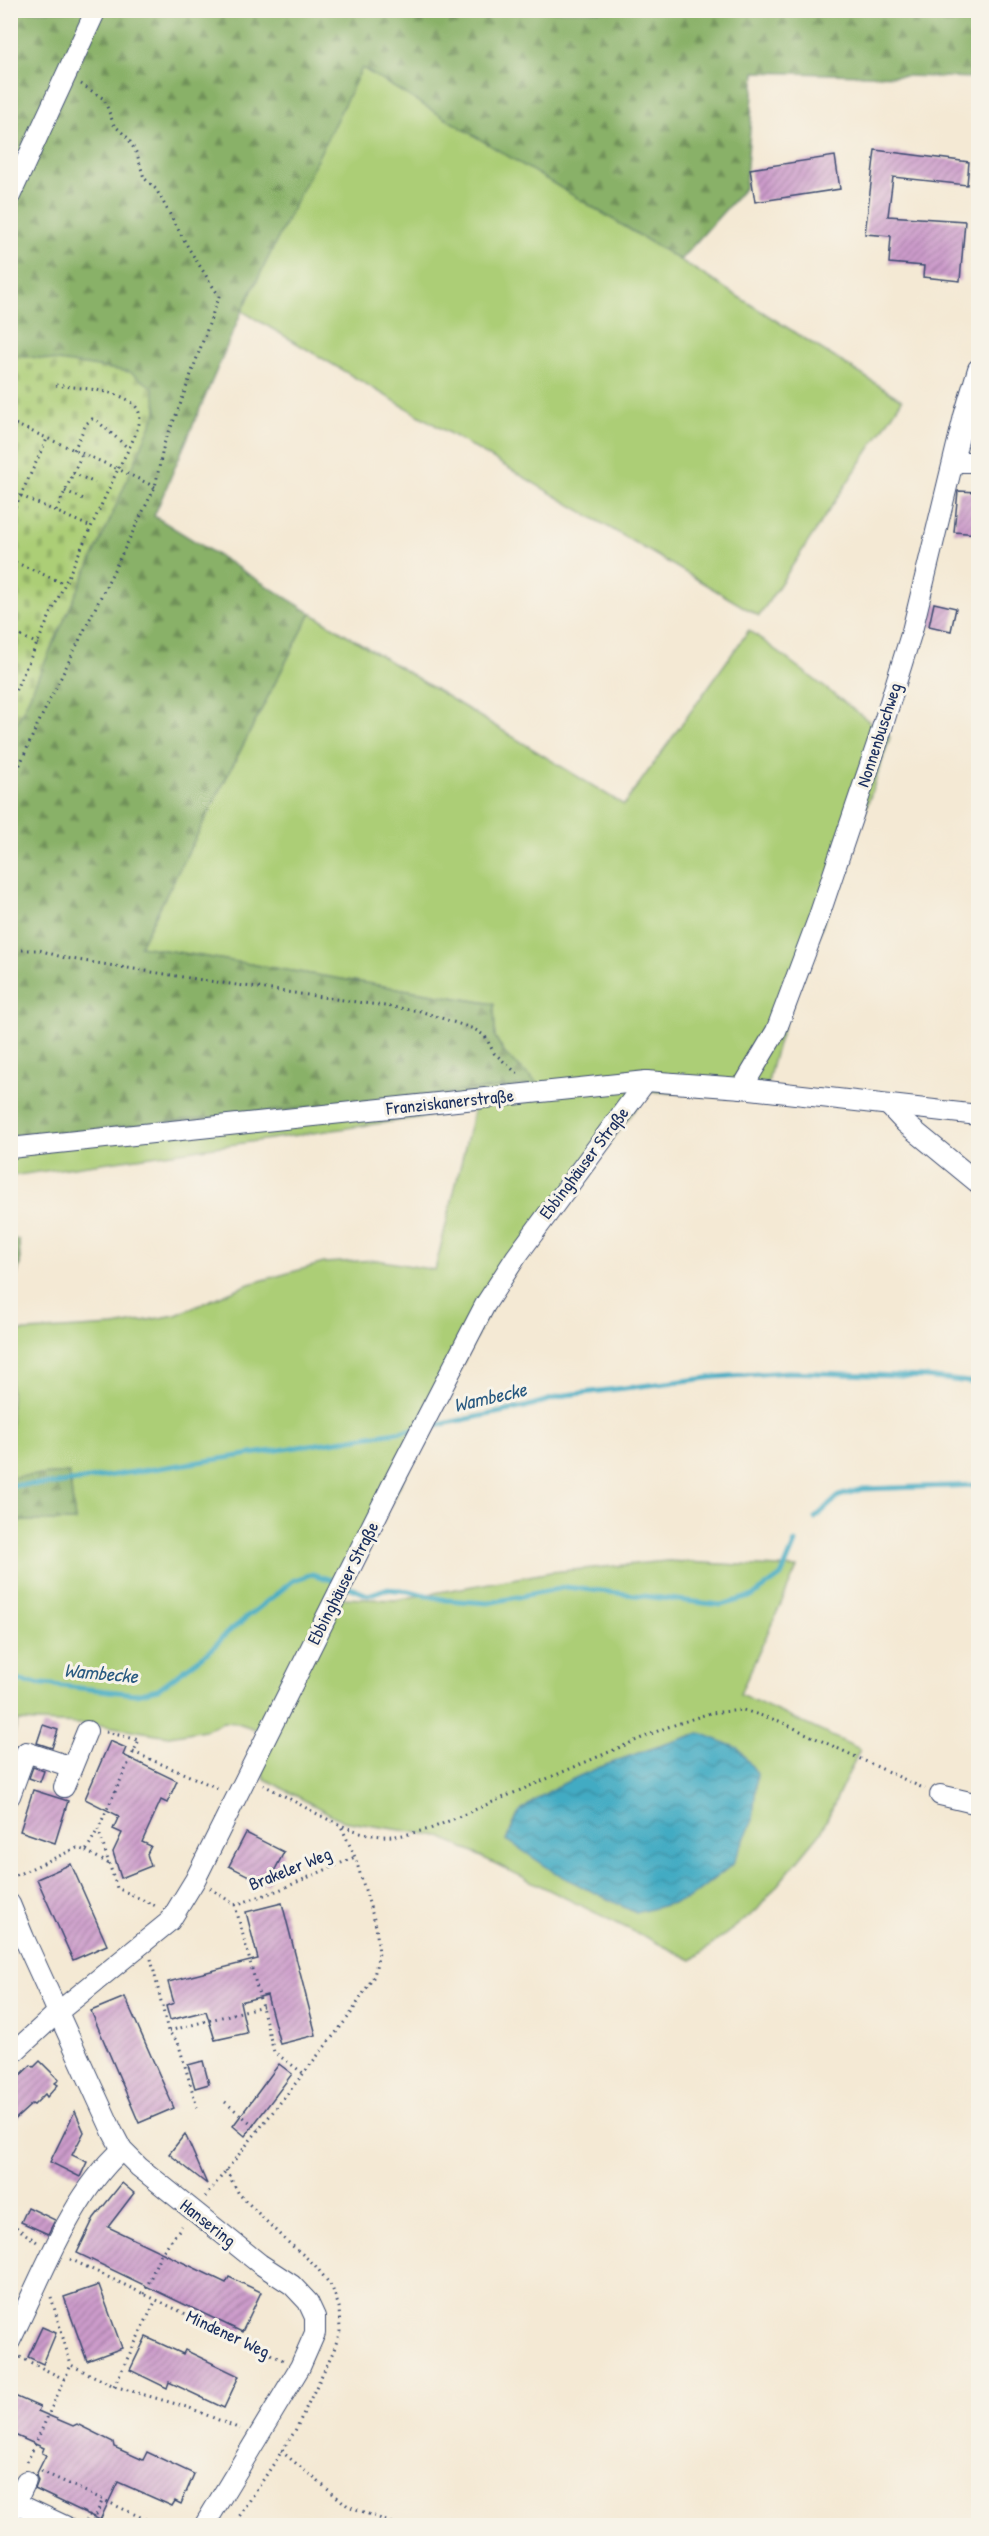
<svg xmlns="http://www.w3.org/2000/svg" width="989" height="2536" viewBox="0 0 989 2536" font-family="'Patrick Hand',sans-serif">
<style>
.green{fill:#acce76;stroke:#647e6a;stroke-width:1.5;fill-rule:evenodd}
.forest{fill:url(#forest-firs);stroke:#527062;stroke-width:1.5}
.cemetery{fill:url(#cemetery-stones);stroke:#647e6a;stroke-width:1.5}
.water{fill:url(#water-waves);stroke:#2f6d90;stroke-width:1.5}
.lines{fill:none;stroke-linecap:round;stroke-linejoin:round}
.stream{stroke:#43abc3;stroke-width:5}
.building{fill:url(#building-hatch)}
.minor-casing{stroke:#3c4b70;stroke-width:22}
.path{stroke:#3c4b70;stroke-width:3;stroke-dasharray:1.5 4.5;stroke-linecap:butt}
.minor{stroke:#fff;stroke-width:20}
.labels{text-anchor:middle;stroke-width:6;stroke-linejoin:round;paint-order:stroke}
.street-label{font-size:18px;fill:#1b2f5e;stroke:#f7f3e8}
.water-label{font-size:20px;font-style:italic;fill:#295a81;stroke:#f7f3e8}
</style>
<defs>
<pattern id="forest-firs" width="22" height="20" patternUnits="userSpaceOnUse" patternTransform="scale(1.5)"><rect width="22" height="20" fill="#89b167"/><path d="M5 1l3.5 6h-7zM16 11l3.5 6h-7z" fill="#6f9058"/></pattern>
<pattern id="cemetery-stones" width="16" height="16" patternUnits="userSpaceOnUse" patternTransform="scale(1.5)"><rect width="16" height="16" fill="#acce76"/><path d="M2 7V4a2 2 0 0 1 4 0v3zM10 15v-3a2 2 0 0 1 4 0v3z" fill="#93b168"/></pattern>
<pattern id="water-waves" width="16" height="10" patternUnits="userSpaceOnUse" patternTransform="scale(1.5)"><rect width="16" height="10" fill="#43abc3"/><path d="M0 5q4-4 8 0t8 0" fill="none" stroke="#378ca2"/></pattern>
<pattern id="building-hatch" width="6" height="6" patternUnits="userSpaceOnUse" patternTransform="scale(1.5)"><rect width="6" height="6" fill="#cc9bca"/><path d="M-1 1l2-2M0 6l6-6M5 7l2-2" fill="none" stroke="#a57fa7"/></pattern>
</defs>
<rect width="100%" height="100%" fill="#f7f3e8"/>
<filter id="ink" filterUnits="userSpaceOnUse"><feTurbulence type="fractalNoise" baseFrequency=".0167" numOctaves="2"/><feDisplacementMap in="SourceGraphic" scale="12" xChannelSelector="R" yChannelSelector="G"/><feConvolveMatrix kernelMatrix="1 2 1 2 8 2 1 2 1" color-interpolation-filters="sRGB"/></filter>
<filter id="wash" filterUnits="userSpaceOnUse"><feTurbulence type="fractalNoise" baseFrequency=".008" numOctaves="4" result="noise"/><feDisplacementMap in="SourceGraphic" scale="24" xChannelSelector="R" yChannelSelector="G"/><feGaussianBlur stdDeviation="1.35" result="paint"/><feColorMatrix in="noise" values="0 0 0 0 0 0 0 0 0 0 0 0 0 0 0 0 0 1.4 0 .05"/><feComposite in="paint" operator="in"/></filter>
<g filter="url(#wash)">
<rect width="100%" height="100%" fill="#f4e9d4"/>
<g class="green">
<path d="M362 67 680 260 902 400 759 616 242 311Z"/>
<path d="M311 613 624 805 749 630 890 737C868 807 842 876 815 944 796 995 772 1047 765 1101L649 1091 501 1288 342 1598 395 1600 551 1572 667 1561 797 1568 740 1694 860 1749 821 1832 757 1910 692 1960 439 1836 343 1821 265 1779 260 1767 272 1735 238 1723 223 1722 205 1730 169 1736 100 1725 18 1721 11 1744V1521H75L69 1473 11 1477V1332L114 1326 176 1315 249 1284 324 1263 377 1260 435 1270 474 1110 11 1176V1136H31L537 1084 505 1054 495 1037 494 1004 140 946ZM700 1733 507 1841C510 1832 514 1818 521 1812 561 1775 647 1750 700 1733Z"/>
</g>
<g class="forest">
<path d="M11 11H88L11 175Z"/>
<path d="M103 11H978V78L755 72 745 188 680 260 362 68 242 311 154 516 311 613 140 946 494 1004 495 1037 505 1054 538 1084 31 1136H11V736L108 524 157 410 130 372 11 354 10 210Z"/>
<path d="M11 1238 19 1240 20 1264 11 1298Z"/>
<path d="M69 1473 75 1521H11V1477Z"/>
</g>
<path class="cemetery" d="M11 354 130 372 153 388 157 410 108 524 11 736Z"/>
<path class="water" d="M700 1733 738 1748 757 1773 753 1820 733 1864 688 1899 636 1913 559 1875 507 1840C511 1832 514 1818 521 1811 562 1775 647 1750 700 1733Z"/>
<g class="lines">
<g class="stream">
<path d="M428 1427 525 1407 566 1395 716 1377 788 1372 926 1377 978 1383"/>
<path d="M10 1485 55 1484 416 1429"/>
<path d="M815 1518 839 1496 863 1489 978 1485"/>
<path d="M346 1586 368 1595 385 1589 409 1591 446 1600 488 1603 566 1587 721 1605 753 1596 781 1576 795 1543"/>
<path d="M10 1678 25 1682 136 1694 158 1689 210 1651 227 1633 294 1580 312 1574 338 1582"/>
</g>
</g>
<g id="blocks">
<g class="building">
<path d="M875 150 969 162 967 185 893 177 888 216 965 221 960 281 923 277 924 266 889 263 891 236 865 234Z"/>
<path d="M835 156 840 189 755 202 750 169Z"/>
<path d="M958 491 978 492V534L954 532Z"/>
<path d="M934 603 956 608 951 631 929 626Z"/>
<path d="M43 1725 58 1730 52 1748 37 1743Z"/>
<path d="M110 1741 126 1748 123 1755 177 1781 167 1803 161 1800 142 1842 151 1846 147 1854 151 1866 121 1878 113 1852 122 1833 113 1829 119 1816 85 1799Z"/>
<path d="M33 1767 44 1771 40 1782 29 1778Z"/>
<path d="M33 1790 68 1801 55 1843 20 1831Z"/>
<path d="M246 1833 284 1852 267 1885 229 1866Z"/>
<path d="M71 1864 107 1945 73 1960 37 1879Z"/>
<path d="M282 1903 316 2035 280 2044 267 1995 240 2002 247 2033 215 2040 206 2011 170 2020 166 2006 174 2003 168 1982 258 1959 246 1912Z"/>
<path d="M125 1997 174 2108 139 2123 91 2011Z"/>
<path d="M40 2061 59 2080 55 2083 58 2085 47 2097 45 2094 34 2105 32 2104 10 2124V2085L31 2065 34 2067Z"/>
<path d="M203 2061 209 2084 195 2088 188 2065Z"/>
<path d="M279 2064 292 2074 245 2136 233 2126Z"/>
<path d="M75 2111 84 2132 72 2155 87 2162 80 2177 50 2162Z"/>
<path d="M185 2134 207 2184 169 2154Z"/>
<path d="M122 2183 134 2193 108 2227 226 2283 229 2277 261 2292 242 2332 77 2253 94 2218Z"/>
<path d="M28 2207 55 2220 48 2234 21 2222Z"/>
<path d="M99 2285 122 2348 87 2361 64 2297Z"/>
<path d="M42 2327 56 2333 43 2364 28 2357Z"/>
<path d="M146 2337 183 2354 185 2350 239 2376 224 2408 169 2382 167 2388 130 2370Z"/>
<path d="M10 2394 40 2407 38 2411 73 2426 77 2424 113 2442 114 2447 143 2460 147 2452 194 2474 181 2504 175 2501 172 2506 118 2482 100 2520 35 2489 38 2481 36 2475 46 2455 42 2453 44 2448 10 2433Z"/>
</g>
</g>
</g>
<g filter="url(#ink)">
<use href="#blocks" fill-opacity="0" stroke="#3c4b70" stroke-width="1.5"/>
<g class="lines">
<defs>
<g id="minor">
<path d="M10 196 96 10"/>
<path d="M954 462H978"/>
<path d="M742 1088 776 1031 818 919 878 741 912 631 964 416 978 369"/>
<path d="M889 1106 905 1123 978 1183"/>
<path d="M10 1148 646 1081 742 1088 978 1115"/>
<path d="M64 1787 87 1731"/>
<path d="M940 1795 978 1804"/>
<path d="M10 1796 26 1752 72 1767"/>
<path d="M10 1904 24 1938 113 2133 122 2150 139 2167 260 2264 292 2285 308 2302 315 2317V2333L300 2367 204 2526"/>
<path d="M10 2056 58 2012 170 1921 195 1880 394 1481 485 1305 516 1257 646 1081"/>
<path d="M10 2341C41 2279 71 2195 122 2150"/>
<path d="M16 2503 65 2526"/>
<path d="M10 2515 26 2481"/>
</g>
</defs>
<use href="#minor" class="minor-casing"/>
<g class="path">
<path d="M56 385C80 389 152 389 138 427 133 442 125 456 118 469L155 487"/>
<path d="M10 422 118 469 10 702"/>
<path d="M74 450 86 424 92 419 96 420 128 448"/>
<path d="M73 473 95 483"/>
<path d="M10 491 91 527"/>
<path d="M65 491 86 500"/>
<path d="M56 511 82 454"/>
<path d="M10 518 47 439"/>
<path d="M10 560 65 584"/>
<path d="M10 631 38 644"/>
<path d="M10 787 36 728 155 487 164 444 179 408 219 296 189 249 156 189 144 178 137 154 128 138 114 125 104 99 81 84"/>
<path d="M10 950H39L65 958 202 980 420 1011 474 1029 485 1036 494 1053 519 1075"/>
<path d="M106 1732 139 1740 98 1829 117 1888 156 1906"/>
<path d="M133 1752 220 1789"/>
<path d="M263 1785C302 1803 349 1839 393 1836 405 1836 418 1831 430 1829L665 1728 710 1713 743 1710 779 1721 925 1789"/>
<path d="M86 1851 111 1865"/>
<path d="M10 1878 77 1848 86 1851 98 1829"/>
<path d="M210 1888 235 1905 274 2052 303 2073"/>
<path d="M235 1905 279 1890 355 1857"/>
<path d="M151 1959 168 2031 178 2042 198 2111"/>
<path d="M169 2031 263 2006"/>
<path d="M225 2102 258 2129"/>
<path d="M226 2170 239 2194 283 2238 314 2264 332 2287 339 2307 340 2331 334 2350 295 2431 233 2526"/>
<path d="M205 2197 350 2015 374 1976 379 1953 376 1926 355 1857 341 1826"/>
<path d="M10 2210 17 2228 37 2242"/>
<path d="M70 2259 283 2360"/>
<path d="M144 2294 160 2255 182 2226"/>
<path d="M51 2297 71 2365 114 2386 190 2408 240 2429"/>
<path d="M20 2357 64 2379"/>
<path d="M114 2386 156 2300"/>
<path d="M281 2451 348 2506 399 2526"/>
<path d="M27 2462 71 2365"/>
<path d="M41 2471 160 2526"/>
<path d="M84 2526 89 2515 95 2517"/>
<path d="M91 2526 103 2499"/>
</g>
<use href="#minor" class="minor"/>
</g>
</g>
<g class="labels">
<g class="street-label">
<text transform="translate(879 735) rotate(-72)" y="6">Nonnenbuschweg</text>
<text transform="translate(450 1102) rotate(-6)" y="6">Franziskanerstraße</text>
<text transform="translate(584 1163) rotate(-53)" y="6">Ebbinghäuser Straße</text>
<text transform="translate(343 1583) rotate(-63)" y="6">Ebbinghäuser Straße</text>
<text transform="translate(290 1869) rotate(-22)" y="6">Brakeler Weg</text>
<text transform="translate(208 2223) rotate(38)" y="6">Hansering</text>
<text transform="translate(228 2334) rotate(25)" y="6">Mindener Weg</text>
</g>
<g class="water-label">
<text transform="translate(490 1397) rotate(-13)" y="7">Wambecke</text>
<text transform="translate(101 1673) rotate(5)" y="7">Wambecke</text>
</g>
</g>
<rect width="989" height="2536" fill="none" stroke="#f7f3e8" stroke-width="36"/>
</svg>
